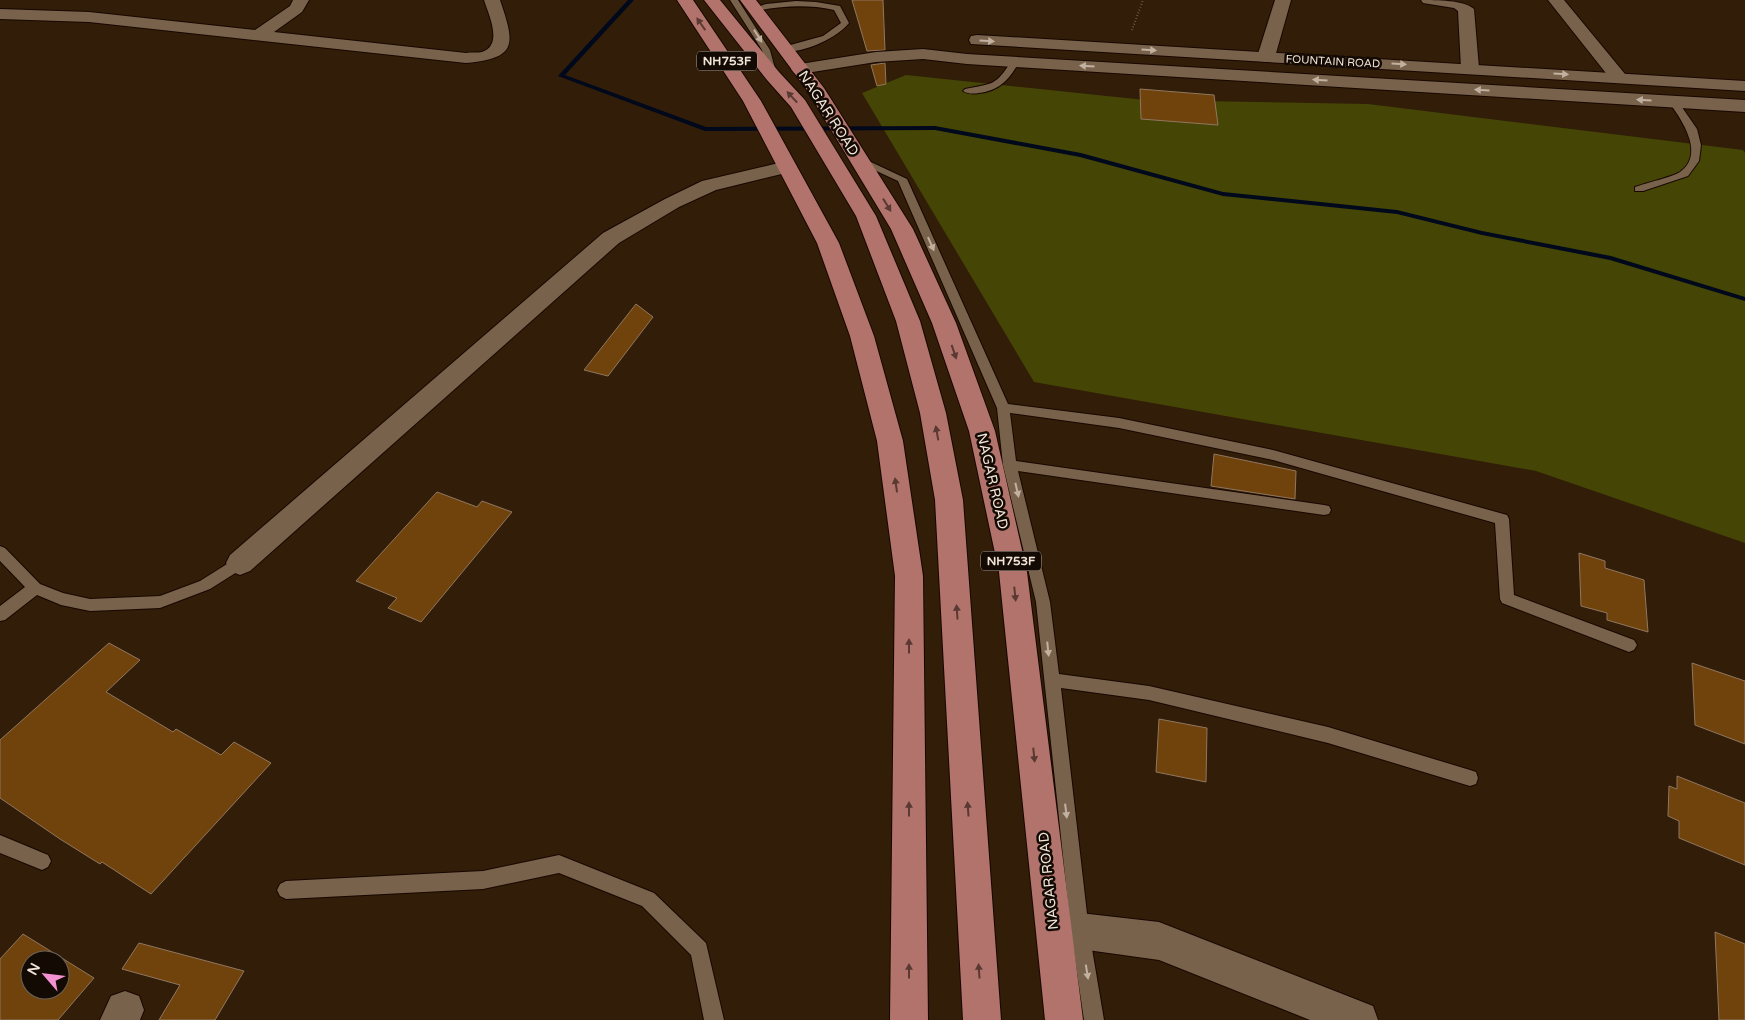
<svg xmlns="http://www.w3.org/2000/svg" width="1745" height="1020" viewBox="0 0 1745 1020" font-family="'Varela Round',sans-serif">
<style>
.green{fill:#454506}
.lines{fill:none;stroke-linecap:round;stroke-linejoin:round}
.stream{fill:#00081c;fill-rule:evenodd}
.building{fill:#70430c;stroke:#907760;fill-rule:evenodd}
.service-casing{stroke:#180700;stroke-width:2}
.minor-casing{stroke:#180700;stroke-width:2}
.tertiary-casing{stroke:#180700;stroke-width:2}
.trunk-casing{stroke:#180700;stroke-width:2}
.path{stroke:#948372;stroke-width:2;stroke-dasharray:0.5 2.5;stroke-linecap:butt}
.service{fill:#79624b;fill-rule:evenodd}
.minor{fill:#79624b;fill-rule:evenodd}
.tertiary{fill:#79624b;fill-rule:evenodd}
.trunk{fill:#b1736c;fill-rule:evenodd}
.oneway{fill:#5a3932}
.oneway2{fill:#c2b1a0}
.labels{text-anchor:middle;stroke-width:5;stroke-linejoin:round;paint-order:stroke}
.far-street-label{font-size:11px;fill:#f3e5d8;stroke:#120a03}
.shield{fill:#120a03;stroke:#b0a398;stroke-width:1}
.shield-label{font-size:12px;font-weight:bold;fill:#f3e5d8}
.street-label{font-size:14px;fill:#f3e5d8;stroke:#120a03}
</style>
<rect width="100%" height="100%" fill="#311d08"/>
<path class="green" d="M906 75 1145 100 1368 104 1743 150 1745 153V543L1536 471 1034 382 862 93Z"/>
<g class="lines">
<path class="stream" d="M628 0H634L565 75 706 127 935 126 1081 153 1223 192 1397 210 1482 231 1611 256 1745 297V301L1610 260 1482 235 1397 214 1223 196 1080 157 935 130 705 131 558 76Z"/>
</g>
<g class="building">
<path d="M852 0H883L885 50 867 51Z"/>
<path d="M885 63 886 84 877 86 871 65Z"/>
<path d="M1140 89 1214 95 1218 125 1141 119Z"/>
<path d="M636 304 653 317 608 376 584 370Z"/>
<path d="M1214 454 1296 471 1295 499 1211 486Z"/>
<path d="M437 492 477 507 482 501 512 512 421 622 388 608 397 598 356 581Z"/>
<path d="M1579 553 1605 561V568L1644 580 1648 632 1607 620V613L1581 606Z"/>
<path d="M109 643 140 660 106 692 173 732 176 729 221 755 234 742 271 763 151 894 102 862 100 864 60 839 0 798V740Z"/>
<path d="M1692 663 1745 681V744L1695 725Z"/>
<path d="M1159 719 1207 728 1206 782 1156 772Z"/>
<path d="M1677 776 1745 803V865L1679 838V821L1668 816 1669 786 1677 789Z"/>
<path d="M1715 932 1745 944V1020H1719Z"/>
<path d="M23 934 94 978 58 1020H0V959ZM30 960H60V990H30Z"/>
<path d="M139 943 244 971 215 1020H159L180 985 122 969Z"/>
</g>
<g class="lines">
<defs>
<g id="service">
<path d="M730 0H738L770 50 777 76 776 78 773 79 769 76 762 50Z"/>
<path d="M796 1 816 2 840 6 849 23C837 38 803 54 783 51V47L823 36 841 23 834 10C807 4 782 6 755 11L751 9 766 4Z"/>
<path d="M1015 59 1019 62C1010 79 999 91 979 93 973 94 968 94 963 91L965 89C993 83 995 87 1012 60Z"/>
<path d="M1674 99 1677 100 1697 129 1701 145 1699 161 1688 176 1643 191H1635V187C1646 183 1672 177 1680 172 1706 154 1681 119 1669 102Z"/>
<path d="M858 156 907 179 1008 404 1119 418 1273 450 1507 515 1509 519 1514 595 1634 640 1637 645 1634 650 1629 652 1502 603 1500 599 1495 523 1273 460 1119 428 1010 413 1016 461 1324 505 1329 506 1331 510 1329 514 1324 515 1018 471 1050 602 1059 674 1149 686 1328 727 1470 770 1476 772 1478 778 1476 784 1470 786 1328 743 1149 700 1061 688 1089 931 1104 1020H1084L1071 931 1036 602 1003 465 997 408 898 181 855 161V157Z"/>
<path d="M0 546 5 548 40 584 63 593 90 599 160 596 200 581 235 559 240 557 245 559 247 563 245 567 210 589 160 608 90 611 61 605 37 595 5 620 0 621V606L25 587 0 561Z"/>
<path d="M0 835 48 855 51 861 48 867 42 870 0 853Z"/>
<path d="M559 855 654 893 706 943 724 1020H704L691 955 642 906 559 873 483 889 286 899 280 896 277 890 280 884 286 881 483 871Z"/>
</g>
<g id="minor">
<path d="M293 0H309L302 12 274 32 466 53C471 52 478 53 482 52 504 45 488 13 484 0H500C515 44 518 58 466 63L89 22 0 19V9L89 12 255 30 290 6Z"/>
<path d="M1275 0H1291L1275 57 1272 61 1266 62 1260 61 1257 57Z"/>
<path d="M1421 0C1437 0 1464 0 1474 9L1479 68 1476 72 1470 73 1464 72 1461 68 1458 11 1454 8 1423 3Z"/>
<path d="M1548 0H1564L1625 74 1628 78 1625 82 1619 83 1613 82Z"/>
<path d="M787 161 794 163 797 167 794 171 716 190 679 207 619 243 250 571 240 575 230 571 226 563 230 555 603 233 665 199 702 181Z"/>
<path d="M1080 913 1159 922 1373 1006 1378 1020H1310L1159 960 1080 949 1067 944 1062 931 1067 918Z"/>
<path d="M125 991 139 996 144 1010 140 1020H100L111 996Z"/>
</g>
<g id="tertiary">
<path d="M977 35 1745 81V91L971 44 969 40 971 36Z"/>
<path d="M923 49 967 54 1745 100V112L967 64 923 59 876 62 800 74 794 73 791 69 794 65 800 64 876 52Z"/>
</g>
<g id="trunk">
<path d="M677 0H693L761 101 839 243 874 336 903 441 923 576 928 1020H890L895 576 877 441 850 336 817 243 743 101Z"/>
<path d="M704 0H720L779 72 805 100 876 216 920 321 946 413 963 500 1001 1020H963L935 500 920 413 896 321 856 216 791 107 767 80Z"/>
<path d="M740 0H756L824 88 913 229 956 323 995 431 1027 572 1083 1020H1045L999 572 969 431 932 323 891 229 807 90Z"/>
</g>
</defs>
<use href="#service" class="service-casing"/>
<use href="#minor" class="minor-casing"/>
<use href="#tertiary" class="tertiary-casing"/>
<use href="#trunk" class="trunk-casing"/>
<path class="path" d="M1132 30 1143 0"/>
<use href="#service" class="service"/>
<use href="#minor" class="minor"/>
<use href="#tertiary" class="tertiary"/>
<use href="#trunk" class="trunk"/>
</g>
<defs><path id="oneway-solid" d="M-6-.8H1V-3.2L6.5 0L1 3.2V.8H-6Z" transform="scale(1.25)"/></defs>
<g class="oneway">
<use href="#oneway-solid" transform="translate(701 24) rotate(-125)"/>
<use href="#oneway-solid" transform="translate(792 97) rotate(-133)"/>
<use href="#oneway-solid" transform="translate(887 205) rotate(58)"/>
<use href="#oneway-solid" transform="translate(954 352) rotate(71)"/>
<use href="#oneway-solid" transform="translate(937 433) rotate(-100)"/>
<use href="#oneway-solid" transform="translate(896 485) rotate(-98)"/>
<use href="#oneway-solid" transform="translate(1015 594) rotate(84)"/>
<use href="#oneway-solid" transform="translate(957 612) rotate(-94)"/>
<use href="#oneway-solid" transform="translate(909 646) rotate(-90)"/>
<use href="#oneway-solid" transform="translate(1034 755) rotate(84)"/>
<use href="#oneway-solid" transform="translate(909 809) rotate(-90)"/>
<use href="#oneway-solid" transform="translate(968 809) rotate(-94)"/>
<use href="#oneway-solid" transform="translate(909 971) rotate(-90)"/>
<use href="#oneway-solid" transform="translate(979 971) rotate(-94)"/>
</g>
<g class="oneway2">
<use href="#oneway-solid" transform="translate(758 36) rotate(58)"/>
<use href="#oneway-solid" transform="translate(987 41) rotate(3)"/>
<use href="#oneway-solid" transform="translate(1149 50) rotate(3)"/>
<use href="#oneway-solid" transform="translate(1399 64) rotate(3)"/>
<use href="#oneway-solid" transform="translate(1087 66) rotate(-177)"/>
<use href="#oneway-solid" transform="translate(1561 74) rotate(4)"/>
<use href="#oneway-solid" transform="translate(1320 80) rotate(-177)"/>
<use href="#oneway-solid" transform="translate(1482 90) rotate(-177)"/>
<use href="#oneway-solid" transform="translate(1644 100) rotate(-177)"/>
<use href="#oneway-solid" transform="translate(931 244) rotate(66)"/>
<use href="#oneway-solid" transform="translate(1017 490) rotate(77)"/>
<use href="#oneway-solid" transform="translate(1048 649) rotate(84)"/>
<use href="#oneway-solid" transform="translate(1066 811) rotate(83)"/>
<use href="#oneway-solid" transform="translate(1087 972) rotate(81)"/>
</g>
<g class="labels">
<g class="far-street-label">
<text transform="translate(1333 61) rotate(3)" y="4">FOUNTAIN ROAD</text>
</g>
<g class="shield">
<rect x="697" y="51.5" width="60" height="19" rx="4"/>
<rect x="981" y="551.5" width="60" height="19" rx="4"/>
</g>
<g class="shield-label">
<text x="727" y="65">NH753F</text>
<text x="1011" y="565">NH753F</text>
</g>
<g class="street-label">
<text transform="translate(829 113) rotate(57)" y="5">NAGAR ROAD</text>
<text transform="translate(993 481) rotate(77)" y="5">NAGAR ROAD</text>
<text transform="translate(1048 881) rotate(-96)" y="5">NAGAR ROAD</text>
</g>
</g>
<g transform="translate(45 975) rotate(298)"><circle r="24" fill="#120a03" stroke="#6c6258"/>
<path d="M0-4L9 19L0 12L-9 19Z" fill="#f491d3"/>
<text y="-8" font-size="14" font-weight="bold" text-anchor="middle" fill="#f3e5d8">N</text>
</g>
</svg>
